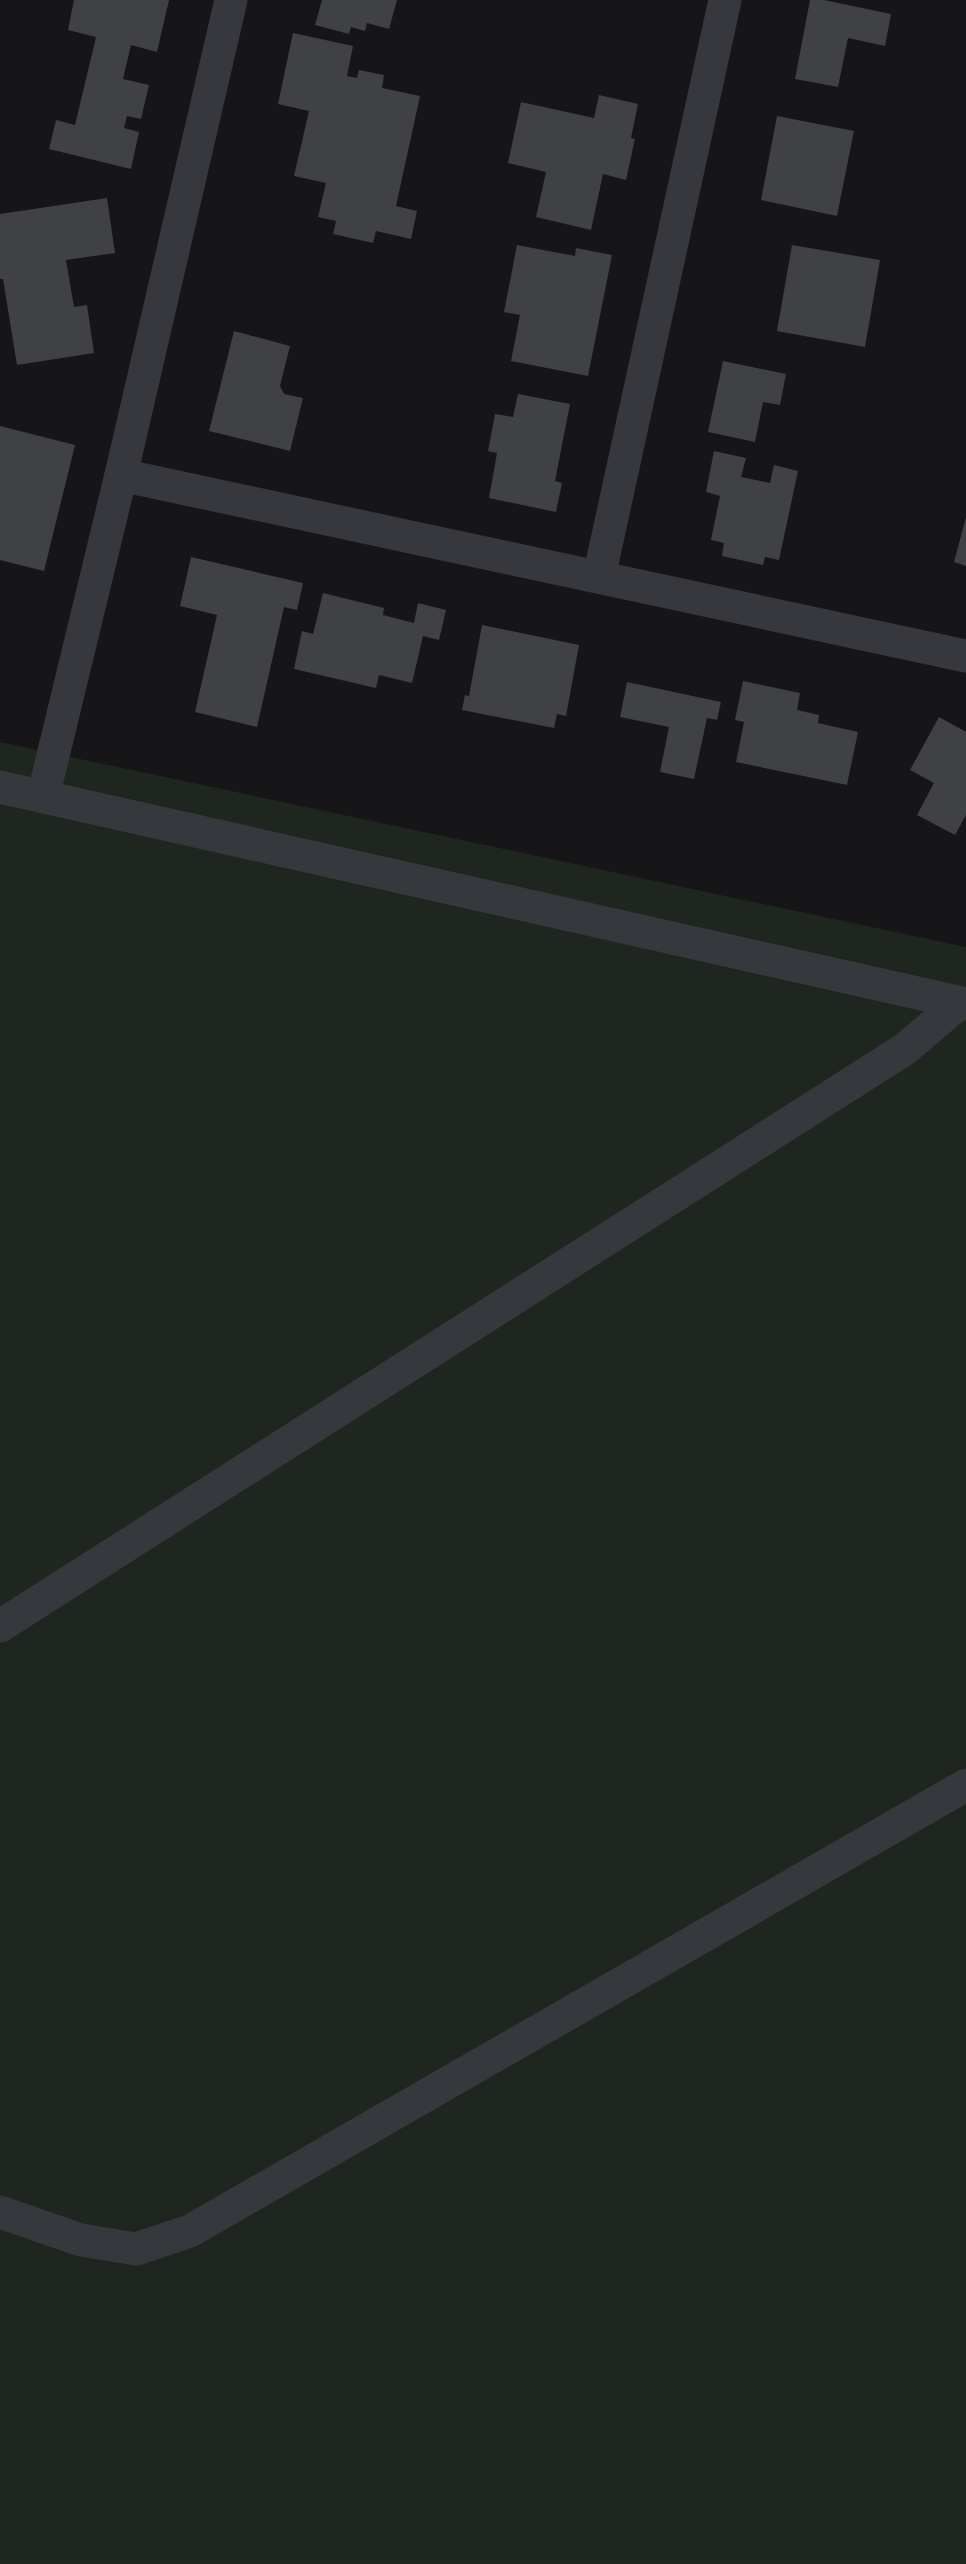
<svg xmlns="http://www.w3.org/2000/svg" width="966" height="2564" viewBox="0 0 966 2564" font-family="Inter,sans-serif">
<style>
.green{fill:#1e261f}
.building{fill:#404145}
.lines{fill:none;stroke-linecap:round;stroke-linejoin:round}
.minor{stroke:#37383d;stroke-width:33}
</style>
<rect width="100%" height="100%" fill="#161618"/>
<path class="green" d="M0 742 966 947V2564H0Z"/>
<g class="building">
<path d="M74 0H169L157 52 131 45 123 79 149 85 141 119 127 116 124 128 139 132 131 169 49 149 56 120 75 125 96 37 68 30Z"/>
<path d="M322 0H397L389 29 367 23 365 31 351 27 349 34 315 25Z"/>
<path d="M810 0H824L891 14 885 46 848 38 838 87 795 79Z"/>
<path d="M293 33 353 46 347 76 357 78 359 70 384 75 382 88 420 96 396 206 417 211 411 239 376 231 373 243 333 234 336 221 318 217 326 183 294 176 309 111 278 104Z"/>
<path d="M599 95 638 104 631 138 635 139 626 180 603 174 591 230 536 217 546 172 508 163 521 102 594 118Z"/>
<path d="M777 116 854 131 837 216 761 200Z"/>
<path d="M107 198 115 253 66 260 74 307 87 305 94 353 17 365 3 279H0V214Z"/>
<path d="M517 245 575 256 576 248 612 255 588 376 511 361 520 315 504 312Z"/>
<path d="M792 245 880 260 865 347 777 331Z"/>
<path d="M234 331 290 346 280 386 284 394 303 398 290 451 209 431Z"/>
<path d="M723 361 786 374 780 405 763 402 755 442 708 432Z"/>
<path d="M518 394 570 404 555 481 562 483 556 512 489 498 497 453 488 451 495 414 513 417Z"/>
<path d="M0 426 75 445 44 571 0 560Z"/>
<path d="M714 451 746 458 741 477 770 483 774 465 798 471 779 560 765 557 763 565 722 556 724 543 711 540 720 496 706 492Z"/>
<path d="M966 517V566L954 562Z"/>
<path d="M191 557 303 583 297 610 284 607 257 727 195 712 217 615 180 606Z"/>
<path d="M323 593 384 608 383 615 414 623 418 603 446 610 439 640 423 636 412 683 379 675 376 688 294 669 302 631 313 634Z"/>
<path d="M482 625 579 645 566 716 557 714 554 728 462 710 465 695 469 696Z"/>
<path d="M743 681 800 693 797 710 819 715 818 723 858 732 847 785 736 762 744 722 735 720Z"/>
<path d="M627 682 721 702 717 720 707 718 694 779 660 772 669 727 620 717Z"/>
<path d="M939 717 966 732V815L955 835 917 815 934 783 910 770Z"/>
</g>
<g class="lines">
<g class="minor">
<path d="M121 475 966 656"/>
<path d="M599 577 725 0"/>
<path d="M0 787 966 1004"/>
<path d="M43 797 121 475 231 0"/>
<path d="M0 1626 905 1049 959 1003"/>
<path d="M0 2212 81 2240 136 2249 190 2231 966 1785"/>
</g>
</g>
</svg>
